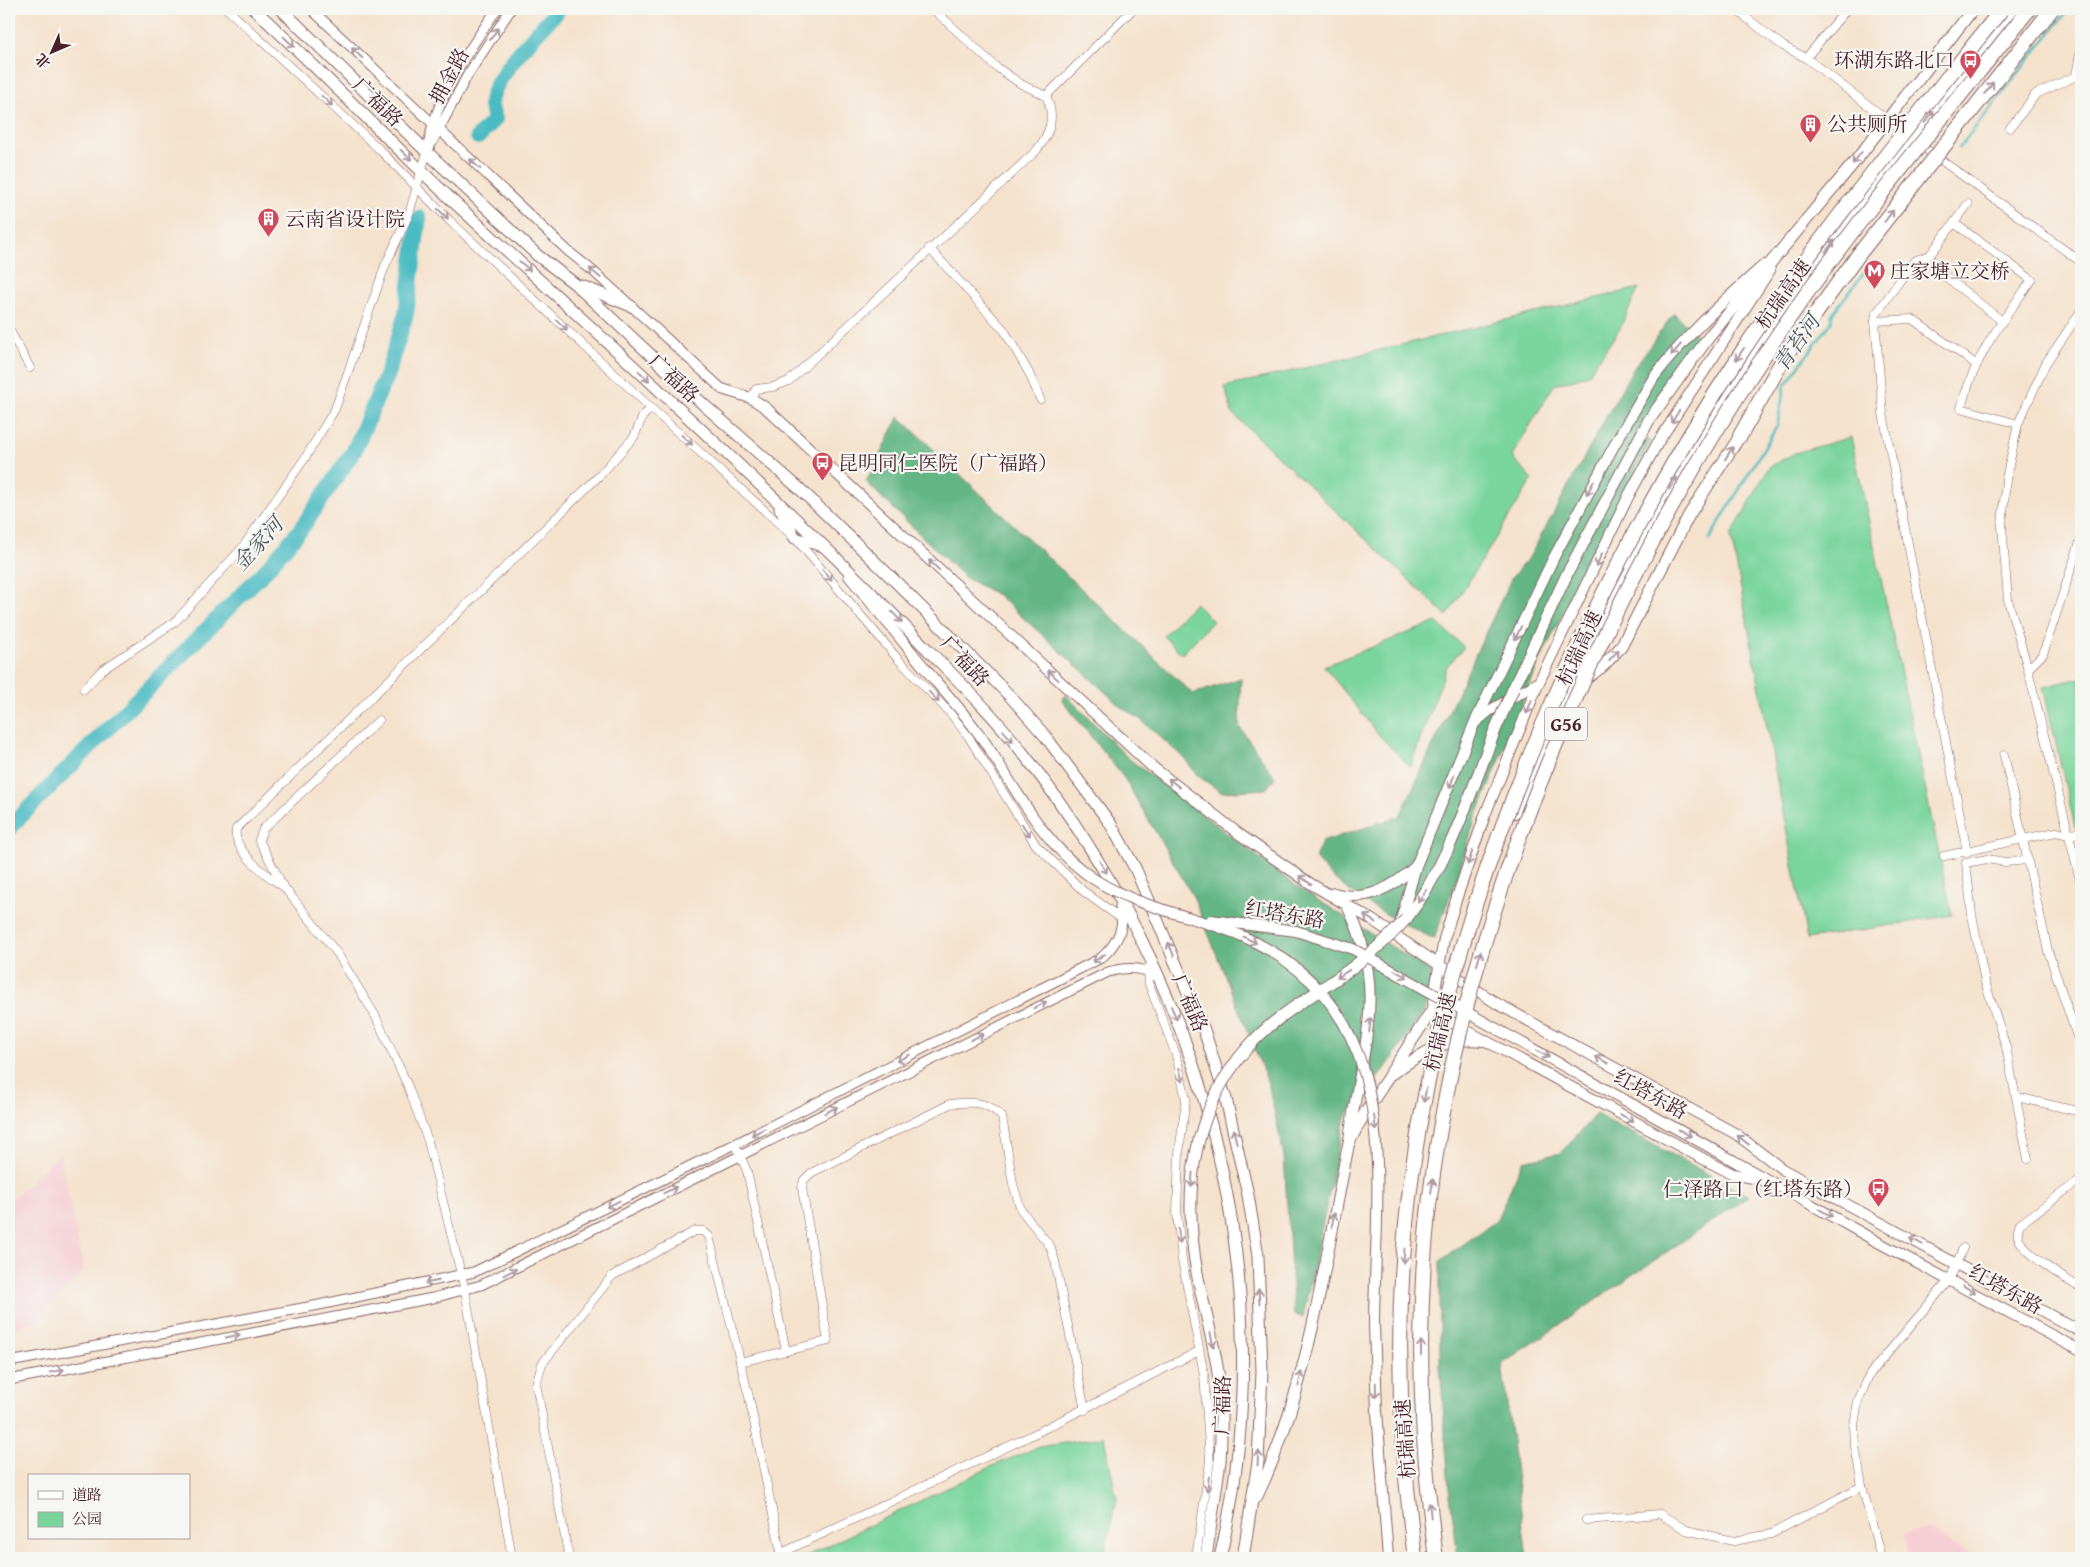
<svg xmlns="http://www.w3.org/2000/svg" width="2090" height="1567" viewBox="0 0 2090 1567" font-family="'Gentium Book Plus','Noto Serif SC',serif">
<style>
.built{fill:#f6cfd6}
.green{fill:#7ad59c;stroke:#627a64}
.forest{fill:#63b684;stroke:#566a58}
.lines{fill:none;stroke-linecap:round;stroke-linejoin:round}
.stream{stroke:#4cbbc3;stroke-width:2.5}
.river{stroke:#4cbbc3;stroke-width:16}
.minor-casing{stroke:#866363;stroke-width:9}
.tertiary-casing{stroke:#866363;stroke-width:11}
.secondary-casing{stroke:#866363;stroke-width:12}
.primary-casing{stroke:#866363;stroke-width:13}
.motorway-casing{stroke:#866363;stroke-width:16}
.minor{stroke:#fff;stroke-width:8}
.tertiary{stroke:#fff;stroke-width:9}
.secondary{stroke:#fff;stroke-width:10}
.primary{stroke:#fff;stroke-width:11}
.motorway{stroke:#fff;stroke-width:14}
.secondary-bridge-casing{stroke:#866363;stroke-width:12;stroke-linecap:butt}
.primary-bridge-casing{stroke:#866363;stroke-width:13;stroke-linecap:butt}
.motorway-bridge-casing{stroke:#866363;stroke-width:16;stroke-linecap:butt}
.secondary-bridge{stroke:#fff;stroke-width:10}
.primary-bridge{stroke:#fff;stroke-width:11}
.motorway-bridge{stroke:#fff;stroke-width:14}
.oneway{stroke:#ae9aa0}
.labels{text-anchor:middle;stroke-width:4.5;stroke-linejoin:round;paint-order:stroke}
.shield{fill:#f6f6f2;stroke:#7e6067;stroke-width:1}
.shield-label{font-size:19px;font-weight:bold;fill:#4a1f2b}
.poi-label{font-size:20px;fill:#4a1f2b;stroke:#f6f6f2;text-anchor:start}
.street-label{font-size:20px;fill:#4a1f2b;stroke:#f6f6f2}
.water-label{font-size:21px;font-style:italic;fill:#4b5660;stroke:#f6f6f2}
</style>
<rect width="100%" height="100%" fill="#f6f6f2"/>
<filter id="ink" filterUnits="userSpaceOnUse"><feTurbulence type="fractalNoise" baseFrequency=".02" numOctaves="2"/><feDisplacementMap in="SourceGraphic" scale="10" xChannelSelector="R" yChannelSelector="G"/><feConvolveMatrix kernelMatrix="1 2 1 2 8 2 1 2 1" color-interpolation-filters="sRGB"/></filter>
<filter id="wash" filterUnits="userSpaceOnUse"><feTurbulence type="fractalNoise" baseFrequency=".0096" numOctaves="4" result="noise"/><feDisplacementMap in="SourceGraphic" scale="20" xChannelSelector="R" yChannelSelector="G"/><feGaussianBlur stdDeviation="1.12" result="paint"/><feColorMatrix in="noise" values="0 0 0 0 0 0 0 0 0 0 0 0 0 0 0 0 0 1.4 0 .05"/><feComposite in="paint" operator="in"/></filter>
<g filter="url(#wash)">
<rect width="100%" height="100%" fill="#f5e2cc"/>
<g class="built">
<path d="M60 1154 84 1271 33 1323 9 1328V1202Z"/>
<path d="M1928 1529 1977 1558H1910L1903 1533Z"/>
</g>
<g class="green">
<path d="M1639 288 1619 330 1588 375 1554 385 1512 456 1532 480 1447 616 1232 413 1225 387Z"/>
<path d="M1851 437 1952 915 1807 939 1731 536 1769 467 1795 453Z"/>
<path d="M1195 603 1213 621 1182 654 1163 636Z"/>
<path d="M1436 622 1464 647 1447 666 1410 767 1378 734 1324 666Z"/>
<path d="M2081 678V825L2075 827 2043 687Z"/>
<path d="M1104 1437 1117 1499 1103 1558H1070L1061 1551 1056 1558H802L997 1464 1039 1447Z"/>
</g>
<g class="forest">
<path d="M1674 313 1698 337 1640 433 1651 441 1590 557 1538 665 1475 820 1458 875 1434 939C1393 918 1343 895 1315 858L1322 842 1400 816 1512 577 1530 556 1631 372Z"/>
<path d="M899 417 1193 694 1241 678 1239 726 1275 778 1266 789 1221 792 1197 775 1185 759 1140 719 1124 709 998 595 964 577 866 482Z"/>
<path d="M1066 695 1128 758 1299 888 1432 972 1424 1011 1385 1069 1345 1117 1303 1317 1294 1315 1284 1156 1268 1083 1194 898 1124 778 1062 700Z"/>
<path d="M1596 1114 1749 1196 1502 1364 1527 1558H1458L1449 1488 1440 1365V1261L1496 1221 1523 1161 1561 1153Z"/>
</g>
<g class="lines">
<g class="stream">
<path d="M1959 148 2069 9"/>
<path d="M1709 540 1777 426 1785 385 1831 323 1832 314 1864 273"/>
</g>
<g class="river">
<path d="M478 137 495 119C493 114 491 109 491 104 491 78 541 29 559 9"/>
<path d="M9 828 264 572 301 529 354 451 387 374 406 314 419 218"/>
</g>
</g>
</g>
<g filter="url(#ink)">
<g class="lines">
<defs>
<g id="minor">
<path d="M227 9 379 149 450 221 651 408 795 538 898 659 951 714 968 736 1036 845 1083 891 1123 920"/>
<path d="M1735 9 1783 46 1806 58 1906 134"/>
<path d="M1806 58 1847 9"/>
<path d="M1046 96 1133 9"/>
<path d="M2010 128 2036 94 2076 76 2081 48"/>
<path d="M1919 144 2081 262"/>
<path d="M1954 223 2032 280C2000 324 1975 355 1961 408L2018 424"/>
<path d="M929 248 1004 330 1029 373 1040 399"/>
<path d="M1922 258 2002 321"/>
<path d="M2081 311 2046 363 2018 424 2006 479 2002 526 2008 600 2026 662 2081 884"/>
<path d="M1875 321 1912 319 1977 365"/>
<path d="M9 329 30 368"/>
<path d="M751 398 756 389 773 387 789 381 1036 151C1050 134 1056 117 1046 96L1021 84 995 66 933 9"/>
<path d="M2028 669 2043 654 2081 539"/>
<path d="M84 689 102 670 175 622 242 548 305 458 335 409 385 266 409 214 427 152"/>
<path d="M379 720 263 829 259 840 283 886 337 953 375 1015 407 1084 428 1141 465 1290 512 1558"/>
<path d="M2004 755 2048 951 2081 1048"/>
<path d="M1967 852 1883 413 1875 321 1876 314 1914 261 1930 255 1968 204"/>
<path d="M1944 856 2056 832 2069 835 2081 832"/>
<path d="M281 885C266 875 232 850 236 829L600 475 634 437 643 416 651 408"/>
<path d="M1148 968 1149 984 1176 1055 1186 1099 1179 1153 1177 1214 1182 1260 1204 1374 1210 1461 1196 1558"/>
<path d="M2017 1097 2081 1112"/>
<path d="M735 1144 747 1171 786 1351"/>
<path d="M2028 1159 2006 1047 1985 982 1972 915 1966 863 1987 859 2005 862 2028 860"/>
<path d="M2081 1179 2020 1224C2018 1229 2016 1234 2019 1239 2025 1254 2066 1280 2081 1288"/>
<path d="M740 1362 828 1341 802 1188 804 1180 811 1173 950 1104C971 1102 987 1100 1002 1117L1013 1184 1021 1210 1050 1246 1055 1261 1085 1410"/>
<path d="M1586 1520 1660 1514 1686 1530 1734 1541 1771 1534 1862 1486"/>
<path d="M569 1558 536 1384 542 1364 612 1276 695 1231H703L709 1236 749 1397 781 1554"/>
<path d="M771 1558 1028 1437 1199 1351"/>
<path d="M1881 1558 1862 1486 1855 1446 1854 1425 1858 1401 1870 1374 1950 1279 1963 1248"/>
</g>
<g id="tertiary">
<path d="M311 9 568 251 594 272 722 389"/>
<path d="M428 146C437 94 468 51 497 9"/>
<path d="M427 152 467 76 511 9"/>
<path d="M9 1362 319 1305 474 1272 735 1144 1101 958C1117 944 1126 927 1120 906"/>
<path d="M9 1380 433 1298 481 1285 1108 972C1125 967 1143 966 1157 977"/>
</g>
<g id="secondary">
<path d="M722 389 751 398 766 408 1150 765 1239 834 1311 884 1369 918 1496 1003 1736 1134 1782 1169 2081 1332"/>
<path d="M849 576 937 683"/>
<path d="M1476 722 1489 711 1539 682"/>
<path d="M1334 893C1367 903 1393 887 1416 866"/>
<path d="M1347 906C1391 993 1359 1054 1349 1141"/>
<path d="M1399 927 1416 866 1474 724 1553 559 1616 442 1654 377C1686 335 1725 300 1764 265"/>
<path d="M1433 1001 1444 939 1457 897 1485 815 1539 682 1629 495 1657 444 1770 270"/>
<path d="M1438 1015 1709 1162 1733 1174 1768 1181"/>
<path d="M1392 1074C1420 1054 1447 1036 1483 1041"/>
<path d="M1711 1148 1874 1240 2081 1351"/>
<path d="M1374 1324 1377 1411 1388 1558"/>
</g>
<g id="primary">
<path d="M254 9C322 72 388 140 456 204 530 272 604 338 677 407 760 484 842 562 921 643 957 679 995 716 1026 757 1203 983 1286 1275 1220 1558"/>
<path d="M281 9 427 152 537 255 575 284 704 405 801 490 899 585 1009 695 1046 737 1110 823 1136 870 1204 1030 1226 1099 1248 1195 1258 1256 1262 1371 1258 1462 1243 1558"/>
<path d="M582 286 631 306"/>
<path d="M780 508 795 538 823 546"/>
<path d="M1584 680 1603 666 1621 647 1689 515 1740 436"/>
<path d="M1514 687 1567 574 1649 420 1708 338 1857 159 1973 9"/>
<path d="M1514 813C1531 773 1546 732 1564 694 1615 584 1673 477 1739 376 1822 247 1920 129 2013 9"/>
<path d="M1406 919C1449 864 1470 794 1495 730"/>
<path d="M1257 1496C1309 1388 1325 1259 1349 1142L1366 1111 1445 990"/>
<path d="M1206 1558 1220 1461"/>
</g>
<path id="motorway" d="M1740 436 1785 356 1859 254"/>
</defs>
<use href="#minor" class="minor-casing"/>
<use href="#tertiary" class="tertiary-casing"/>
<use href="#secondary" class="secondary-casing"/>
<use href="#primary" class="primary-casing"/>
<use href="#motorway" class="motorway-casing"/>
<use href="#minor" class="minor"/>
<use href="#tertiary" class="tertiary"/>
<use href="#secondary" class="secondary"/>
<use href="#primary" class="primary"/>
<use href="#motorway" class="motorway"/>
<defs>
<g id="secondary-bridge">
<path d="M937 683C955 703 973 724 988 747 1018 792 1040 838 1084 872 1131 908 1189 913 1242 936 1409 1010 1375 1177 1374 1324"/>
<path d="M1211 920 1296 931 1353 949 1711 1148"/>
</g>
<g id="primary-bridge">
<path d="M1495 730 1514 687"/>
<path d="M1220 1461C1222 1429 1222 1398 1217 1366 1212 1336 1204 1307 1198 1278 1182 1195 1191 1112 1248 1047 1278 1013 1317 994 1353 967 1372 953 1390 937 1406 919"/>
</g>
<g id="motorway-bridge">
<path d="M1859 254 2052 9"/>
<path d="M1415 1558C1400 1447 1395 1336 1406 1224 1423 1052 1474 888 1541 729 1596 600 1661 475 1738 358 1818 236 1912 123 2002 9"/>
<path d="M1436 1558C1421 1447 1416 1335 1427 1224 1458 916 1605 591 1777 336 1854 222 1944 117 2029 9"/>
</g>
</defs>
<use href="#secondary-bridge" class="secondary-bridge-casing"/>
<use href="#primary-bridge" class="primary-bridge-casing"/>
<use href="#motorway-bridge" class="motorway-bridge-casing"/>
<use href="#secondary-bridge" class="secondary-bridge"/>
<use href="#primary-bridge" class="primary-bridge"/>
<use href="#motorway-bridge" class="motorway-bridge"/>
</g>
<defs><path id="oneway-shaft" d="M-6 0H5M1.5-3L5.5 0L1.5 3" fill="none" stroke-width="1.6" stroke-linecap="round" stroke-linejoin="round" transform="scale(1.25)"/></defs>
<g class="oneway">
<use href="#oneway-shaft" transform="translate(494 34) rotate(-56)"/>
<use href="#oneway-shaft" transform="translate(289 42) rotate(44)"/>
<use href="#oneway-shaft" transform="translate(357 53) rotate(-136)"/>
<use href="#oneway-shaft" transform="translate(1989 88) rotate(-52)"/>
<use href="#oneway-shaft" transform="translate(327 101) rotate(43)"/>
<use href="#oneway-shaft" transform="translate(1929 117) rotate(-52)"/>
<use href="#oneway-shaft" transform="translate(406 155) rotate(44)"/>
<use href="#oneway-shaft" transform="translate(1857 158) rotate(128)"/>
<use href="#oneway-shaft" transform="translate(475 164) rotate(-137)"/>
<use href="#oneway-shaft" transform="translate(443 214) rotate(44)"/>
<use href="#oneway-shaft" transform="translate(1889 216) rotate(-52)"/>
<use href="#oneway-shaft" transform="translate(1830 246) rotate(-53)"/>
<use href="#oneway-shaft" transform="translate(525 266) rotate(42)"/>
<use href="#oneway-shaft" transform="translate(595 273) rotate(-139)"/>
<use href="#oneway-shaft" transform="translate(562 325) rotate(43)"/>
<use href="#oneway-shaft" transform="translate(1676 350) rotate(131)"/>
<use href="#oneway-shaft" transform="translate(1740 354) rotate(124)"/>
<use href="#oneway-shaft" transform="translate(644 376) rotate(43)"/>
<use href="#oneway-shaft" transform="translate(1675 417) rotate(123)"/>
<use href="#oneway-shaft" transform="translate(687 440) rotate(42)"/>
<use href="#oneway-shaft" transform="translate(1729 453) rotate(-58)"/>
<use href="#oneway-shaft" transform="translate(1673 483) rotate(-59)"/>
<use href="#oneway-shaft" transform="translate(1590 488) rotate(119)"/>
<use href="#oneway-shaft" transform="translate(1599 560) rotate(115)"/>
<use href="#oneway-shaft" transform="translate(934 565) rotate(-136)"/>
<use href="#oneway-shaft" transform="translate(827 575) rotate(49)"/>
<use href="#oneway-shaft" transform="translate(897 617) rotate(46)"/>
<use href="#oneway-shaft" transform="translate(1518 633) rotate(115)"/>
<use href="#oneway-shaft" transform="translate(1614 655) rotate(-47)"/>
<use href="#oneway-shaft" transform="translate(1053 675) rotate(-137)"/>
<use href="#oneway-shaft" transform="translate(934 697) rotate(46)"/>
<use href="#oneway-shaft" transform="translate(1529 707) rotate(112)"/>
<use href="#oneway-shaft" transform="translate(1008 736) rotate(48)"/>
<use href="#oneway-shaft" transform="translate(1452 781) rotate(111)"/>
<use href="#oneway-shaft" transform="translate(1174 783) rotate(-142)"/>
<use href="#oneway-shaft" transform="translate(1026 830) rotate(57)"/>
<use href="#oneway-shaft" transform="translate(1470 858) rotate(109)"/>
<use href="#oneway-shaft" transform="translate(1103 867) rotate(60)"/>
<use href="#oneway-shaft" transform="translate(1305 880) rotate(-145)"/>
<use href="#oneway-shaft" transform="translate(1422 896) rotate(124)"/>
<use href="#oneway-shaft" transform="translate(1370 919) rotate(-148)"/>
<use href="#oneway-shaft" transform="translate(1250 940) rotate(26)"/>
<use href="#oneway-shaft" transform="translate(1171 949) rotate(-113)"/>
<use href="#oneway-shaft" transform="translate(1099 958) rotate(148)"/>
<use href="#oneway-shaft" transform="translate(1479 958) rotate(-74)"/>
<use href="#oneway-shaft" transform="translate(1343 974) rotate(146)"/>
<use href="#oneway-shaft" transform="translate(1401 974) rotate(29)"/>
<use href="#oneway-shaft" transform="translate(1040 1005) rotate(-26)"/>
<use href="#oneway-shaft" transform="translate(1174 1013) rotate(67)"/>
<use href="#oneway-shaft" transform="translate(1370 1025) rotate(-84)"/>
<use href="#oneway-shaft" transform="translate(977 1037) rotate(-26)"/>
<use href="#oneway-shaft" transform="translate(1543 1054) rotate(29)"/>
<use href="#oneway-shaft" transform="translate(903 1058) rotate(153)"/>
<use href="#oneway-shaft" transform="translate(1602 1060) rotate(-151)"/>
<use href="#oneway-shaft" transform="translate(1181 1075) rotate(76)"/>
<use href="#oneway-shaft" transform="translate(1425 1095) rotate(101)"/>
<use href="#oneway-shaft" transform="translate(831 1110) rotate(-27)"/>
<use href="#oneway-shaft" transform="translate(1627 1118) rotate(29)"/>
<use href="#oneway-shaft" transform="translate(1375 1123) rotate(83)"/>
<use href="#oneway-shaft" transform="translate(758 1132) rotate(152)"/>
<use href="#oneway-shaft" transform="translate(1685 1133) rotate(29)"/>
<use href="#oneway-shaft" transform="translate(1235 1136) rotate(-103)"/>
<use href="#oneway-shaft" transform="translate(1743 1140) rotate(-142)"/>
<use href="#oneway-shaft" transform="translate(1192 1180) rotate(94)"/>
<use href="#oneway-shaft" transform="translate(1432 1186) rotate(-83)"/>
<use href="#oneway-shaft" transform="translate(670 1190) rotate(-26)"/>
<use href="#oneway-shaft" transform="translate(613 1204) rotate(153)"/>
<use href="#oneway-shaft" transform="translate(1826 1213) rotate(29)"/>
<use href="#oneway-shaft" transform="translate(1333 1220) rotate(-79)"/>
<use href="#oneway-shaft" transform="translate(1179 1236) rotate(83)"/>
<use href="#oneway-shaft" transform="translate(1916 1241) rotate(-152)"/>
<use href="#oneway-shaft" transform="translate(1404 1256) rotate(94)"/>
<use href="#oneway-shaft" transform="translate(510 1272) rotate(-27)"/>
<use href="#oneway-shaft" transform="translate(432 1282) rotate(168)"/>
<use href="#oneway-shaft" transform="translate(1969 1289) rotate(29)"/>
<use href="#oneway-shaft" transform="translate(1259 1296) rotate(-93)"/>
<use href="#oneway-shaft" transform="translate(233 1336) rotate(-11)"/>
<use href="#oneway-shaft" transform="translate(1212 1340) rotate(78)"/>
<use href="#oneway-shaft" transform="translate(1421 1348) rotate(-90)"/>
<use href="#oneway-shaft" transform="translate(57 1371) rotate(-11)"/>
<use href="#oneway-shaft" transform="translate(1300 1379) rotate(-78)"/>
<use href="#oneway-shaft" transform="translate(1376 1390) rotate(88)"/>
<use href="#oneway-shaft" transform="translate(1258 1458) rotate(-86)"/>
<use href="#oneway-shaft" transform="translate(1208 1484) rotate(97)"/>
<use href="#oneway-shaft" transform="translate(1430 1510) rotate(-96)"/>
</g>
</g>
<defs>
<symbol id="bus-pin" viewBox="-11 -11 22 30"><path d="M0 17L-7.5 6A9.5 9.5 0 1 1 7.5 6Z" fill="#d1495b" stroke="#f6f6f2"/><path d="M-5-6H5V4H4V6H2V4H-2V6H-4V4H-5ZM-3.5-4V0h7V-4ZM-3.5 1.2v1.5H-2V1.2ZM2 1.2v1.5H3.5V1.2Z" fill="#fff"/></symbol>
<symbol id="building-pin" viewBox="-11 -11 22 30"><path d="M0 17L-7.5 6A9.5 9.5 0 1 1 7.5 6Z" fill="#d1495b" stroke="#f6f6f2"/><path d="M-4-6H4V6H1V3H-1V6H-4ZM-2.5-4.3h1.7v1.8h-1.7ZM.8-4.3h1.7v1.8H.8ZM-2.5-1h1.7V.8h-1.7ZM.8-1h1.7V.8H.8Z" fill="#fff"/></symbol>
<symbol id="metro-pin" viewBox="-11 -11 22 30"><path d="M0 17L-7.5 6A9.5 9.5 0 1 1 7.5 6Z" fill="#d1495b" stroke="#f6f6f2"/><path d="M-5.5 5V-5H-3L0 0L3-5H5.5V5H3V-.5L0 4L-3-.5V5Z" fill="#fff"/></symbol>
</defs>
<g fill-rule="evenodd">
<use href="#bus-pin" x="1958" y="48" width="25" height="34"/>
<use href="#building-pin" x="1798" y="112" width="25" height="34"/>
<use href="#building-pin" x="256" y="206" width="25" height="34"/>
<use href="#metro-pin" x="1862" y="258" width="25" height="34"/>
<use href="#bus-pin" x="810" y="450" width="25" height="34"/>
<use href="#bus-pin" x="1866" y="1176" width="25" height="34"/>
</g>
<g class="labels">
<rect class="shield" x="1545" y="707.5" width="42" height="33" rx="4"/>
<g class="shield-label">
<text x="1566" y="731">G56</text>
</g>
<g class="poi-label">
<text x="1954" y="67" text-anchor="end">环湖东路北口</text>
<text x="1827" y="131">公共厕所</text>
<text x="285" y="226">云南省设计院</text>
<text x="1890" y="278">庄家塘立交桥</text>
<text x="838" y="470">昆明同仁医院（广福路）</text>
<text x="1863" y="1196" text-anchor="end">仁泽路口（红塔东路）</text>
</g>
<g class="street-label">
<text transform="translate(449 76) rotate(-62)" y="7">拥金路</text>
<text transform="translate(378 102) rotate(44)" y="7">广福路</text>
<text transform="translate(1783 294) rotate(-55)" y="7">杭瑞高速</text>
<text transform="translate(674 378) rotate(43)" y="7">广福路</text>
<text transform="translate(1579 648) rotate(-65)" y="7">杭瑞高速</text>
<text transform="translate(965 661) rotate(47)" y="7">广福路</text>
<text transform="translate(1285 914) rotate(10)" y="7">红塔东路</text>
<text transform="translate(1190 1003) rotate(67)" y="7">广福路</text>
<text transform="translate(1440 1032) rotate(-77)" y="7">杭瑞高速</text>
<text transform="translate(1651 1094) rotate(29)" y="7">红塔东路</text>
<text transform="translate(2006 1289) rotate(29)" y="7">红塔东路</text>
<text transform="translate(1222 1405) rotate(-88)" y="7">广福路</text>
<text transform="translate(1405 1439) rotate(-94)" y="7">杭瑞高速</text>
</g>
<g class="water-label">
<text transform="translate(1797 343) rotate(-55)" y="7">青苔河</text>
<text transform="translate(258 544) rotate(-48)" y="7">金家河</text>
</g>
</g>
<rect width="2090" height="1567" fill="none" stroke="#f6f6f2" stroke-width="30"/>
<rect x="28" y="1474" width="162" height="65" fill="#f6f6f2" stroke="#b1a0a2"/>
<rect x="38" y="1491" width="25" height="8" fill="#ffffff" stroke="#b1a0a2"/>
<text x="72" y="1500" font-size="15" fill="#4a1f2b">道路</text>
<rect x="38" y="1512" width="25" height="15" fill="#7ad59c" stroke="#b1a0a2"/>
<text x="72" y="1524" font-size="15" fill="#4a1f2b">公园</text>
<g transform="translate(52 52) rotate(225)" stroke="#f6f6f2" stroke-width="4" paint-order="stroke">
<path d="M0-4L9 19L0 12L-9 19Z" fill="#4a1f2b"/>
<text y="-8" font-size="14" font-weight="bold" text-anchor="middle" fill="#4a1f2b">北</text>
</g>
</svg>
